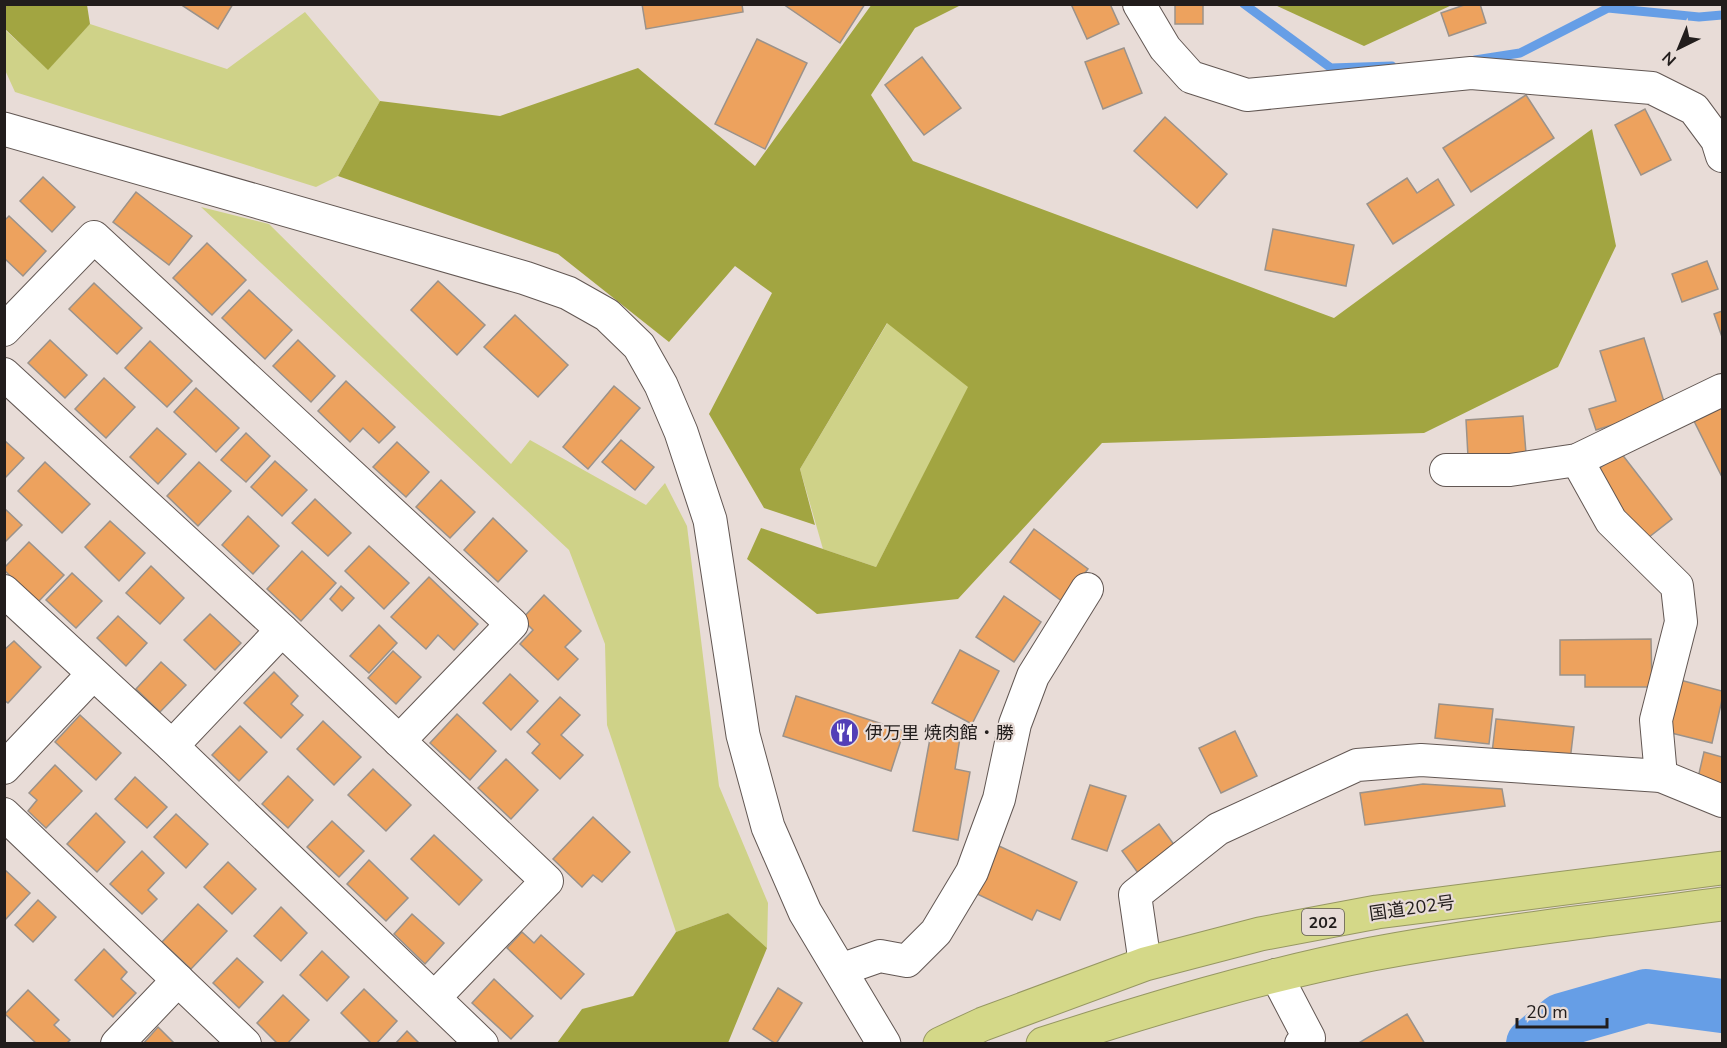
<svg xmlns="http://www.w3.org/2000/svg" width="1727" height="1048" viewBox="0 0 1727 1048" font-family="'Nunito Sans','Noto Sans JP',sans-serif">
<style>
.green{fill:#cfd288}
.forest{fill:#a2a541}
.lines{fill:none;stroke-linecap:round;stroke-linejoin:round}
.stream{stroke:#669ee6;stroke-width:9}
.river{stroke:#669ee6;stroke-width:54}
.building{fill:#eda25e;stroke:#9b928a;stroke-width:1.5}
.street-casing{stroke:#625753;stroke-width:34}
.secondary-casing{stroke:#625753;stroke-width:35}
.highway-casing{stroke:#969762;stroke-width:35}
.street{stroke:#fff;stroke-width:32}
.secondary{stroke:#fff;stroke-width:33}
.highway{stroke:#d4d888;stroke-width:33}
.labels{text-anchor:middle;stroke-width:4.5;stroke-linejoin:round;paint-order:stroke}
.shield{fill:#e8dcd7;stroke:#5d5654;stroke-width:1.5}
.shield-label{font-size:16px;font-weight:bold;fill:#221d1c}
.poi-label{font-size:18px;fill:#221d1c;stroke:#e8dcd7;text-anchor:start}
.street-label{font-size:18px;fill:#221d1c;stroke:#e8dcd7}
</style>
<rect width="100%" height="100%" fill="#e8dcd7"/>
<g class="green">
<path d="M305 12 380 101 338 176 316 187 15 92 5 70 4 29 48 69 90 24 227 69Z"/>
<path d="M201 207 269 224 511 464 530 440 646 505 665 483 687 526 719 786 768 903 767 948 728 913 676 932 607 725 605 644 569 550Z"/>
<path d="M888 322 969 387 876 567 823 549 800 469Z"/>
</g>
<g class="forest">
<path d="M872 4 961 5 915 28 871 95 913 161 1334 318 1592 129 1616 246 1558 367 1424 433 1102 443 958 599 817 614 747 559 761 528 876 567 968 387 887 323 800 469 815 525 764 508 709 414 772 293 735 266 669 342 558 254 338 176 380 101 500 116 638 68 755 166Z"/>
<path d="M4 5H87L90 24 48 70 5 29Z"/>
<path d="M1275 5V4L1452 5 1364 46Z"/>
<path d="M728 913 767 948 728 1043H557L582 1009 633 996 676 932Z"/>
</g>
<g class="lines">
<g class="stream">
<path d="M1244 4 1331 68 1392 66"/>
<path d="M1475 60 1520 53 1608 8 1699 17 1722 15"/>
</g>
<path class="river" d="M1533 1044 1562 1020 1646 996 1722 1006"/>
</g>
<g class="building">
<path d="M180 4H233L218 29Z"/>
<path d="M642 4H742L743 12 646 29Z"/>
<path d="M783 4H865L840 43Z"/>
<path d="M1071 4H1110L1119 24 1087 39Z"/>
<rect x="1175" y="4" width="28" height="20"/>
<path d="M1467 4H1480L1486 23 1449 36 1441 13Z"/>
<path d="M757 39 807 63 765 149 715 124Z"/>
<path d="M1124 48 1142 93 1103 109 1085 62Z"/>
<path d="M922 57 961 108 924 135 885 85Z"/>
<path d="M1526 95 1554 138 1471 192 1443 148Z"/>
<path d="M1645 109 1671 160 1641 175 1615 125Z"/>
<path d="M1165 117 1227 174 1197 208 1134 151Z"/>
<path d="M43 177 75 207 52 232 20 201Z"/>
<path d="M1407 178 1417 193 1438 179 1454 205 1393 244 1367 204Z"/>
<path d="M136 192 192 236 169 265 113 222Z"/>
<path d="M9 216 46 251 23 276 4 258V221Z"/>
<path d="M1273 229 1354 245 1346 286 1265 270Z"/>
<path d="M207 243 246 280 212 315 173 278Z"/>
<path d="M1707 261 1718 289 1682 302 1672 274Z"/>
<path d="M438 281 485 325 457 355 411 310Z"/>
<path d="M94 283 142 328 117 354 69 309Z"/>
<path d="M249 290 292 330 265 359 222 318Z"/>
<path d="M1722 311V337L1714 314Z"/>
<path d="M515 315 568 365 538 397 484 347Z"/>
<path d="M1644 338 1666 408 1596 430 1589 409 1616 401 1600 351Z"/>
<path d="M50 340 87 375 65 398 28 363Z"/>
<path d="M298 340 335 376 311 402 273 366Z"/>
<path d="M150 341 192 381 167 407 125 368Z"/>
<path d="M104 378 135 407 106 438 75 409Z"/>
<path d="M346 381 395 427 379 443 363 428 350 442 318 411Z"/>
<path d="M614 386 640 408 588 469 563 447Z"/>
<path d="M196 388 239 428 216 452 174 412Z"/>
<path d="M1722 407V477L1694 421Z"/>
<path d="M1523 416 1526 453 1468 457 1466 420Z"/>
<path d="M157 428 186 454 158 484 130 457Z"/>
<path d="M246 433 270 456 246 482 221 460Z"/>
<path d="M4 440 24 458 6 477 4 475Z"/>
<path d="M621 440 654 467 635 490 602 462Z"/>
<path d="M397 442 429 472 406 497 373 467Z"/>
<path d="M1621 453 1672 519 1644 541 1593 473Z"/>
<path d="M275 461 307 490 282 516 251 487Z"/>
<path d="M45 462 90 504 62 533 18 491Z"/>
<path d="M199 462 231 491 198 526 167 496Z"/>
<path d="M441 480 475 512 450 538 416 507Z"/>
<path d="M315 499 351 533 328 556 292 523Z"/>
<path d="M4 508 22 525 4 543Z"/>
<path d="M248 516 279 546 253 574 222 545Z"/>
<path d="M493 518 527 551 498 582 464 550Z"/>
<path d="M110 521 145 553 119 581 85 547Z"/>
<path d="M1034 529 1088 569 1063 602 1010 562Z"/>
<path d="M29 542 64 575 38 602 4 570V568Z"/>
<path d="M369 546 409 583 384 609 345 571Z"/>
<path d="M302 551 336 583 301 621 267 589Z"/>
<path d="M151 566 184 598 160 624 126 593Z"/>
<path d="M72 573 102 601 76 628 46 600Z"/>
<path d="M429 577 478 624 454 650 438 635 426 649 391 617Z"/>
<path d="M341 586 354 598 342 611 330 599Z"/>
<path d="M544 595 581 631 565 647 578 659 558 680 520 644 533 630 522 619Z"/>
<path d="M1004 596 1041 622 1014 662 976 637Z"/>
<path d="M210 614 241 643 215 670 184 640Z"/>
<path d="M118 616 147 643 126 666 97 638Z"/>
<path d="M379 625 397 643 369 673 350 656Z"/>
<path d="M1651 639 1652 687H1585V675H1560V640Z"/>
<path d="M14 641 41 667 8 703 4 700V650Z"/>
<path d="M960 650 999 671 972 724 932 703Z"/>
<path d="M393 651 421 677 396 704 368 678Z"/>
<path d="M161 662 186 685 160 712 136 689Z"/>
<path d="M274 672 298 696 291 704 303 715 281 738 244 703Z"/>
<path d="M510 674 538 701 511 730 483 703Z"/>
<path d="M1680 680 1722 691V700L1712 743 1667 732Z"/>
<path d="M796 696 904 731 891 771 783 736Z"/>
<path d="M560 697 580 715 561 735 583 755 560 779 532 753 540 744 527 732Z"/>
<path d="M1439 704 1493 709 1489 744 1435 738Z"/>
<path d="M457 714 496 751 470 780 430 743Z"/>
<path d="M80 715 121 753 96 780 55 742Z"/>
<path d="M1496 719 1574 727 1570 761 1492 753Z"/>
<path d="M323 721 361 757 334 785 297 749Z"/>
<path d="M240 726 267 752 239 781 212 755Z"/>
<path d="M1235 731 1257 776 1221 793 1199 748Z"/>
<path d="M931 733 960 738 955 769 970 772 958 840 913 831Z"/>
<path d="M1704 752 1722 757V788L1697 782Z"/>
<path d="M506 759 538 790 511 819 478 788Z"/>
<path d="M55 765 82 791 46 828 28 811 37 800 29 793Z"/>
<path d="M373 769 411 805 386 831 348 795Z"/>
<path d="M288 776 313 800 288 828 262 804Z"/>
<path d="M135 777 167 807 147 828 115 799Z"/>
<path d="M1423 784 1502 789 1505 806 1365 825 1360 793Z"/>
<path d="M1090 785 1126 796 1107 851 1072 839Z"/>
<path d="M96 813 125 842 97 872 67 844Z"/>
<path d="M176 814 208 844 186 868 154 837Z"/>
<path d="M593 817 630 852 602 882 593 875 582 887 553 859Z"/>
<path d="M332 821 364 851 339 877 307 847Z"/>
<path d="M1159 824 1175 846 1138 873 1122 851Z"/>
<path d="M434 835 482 880 459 905 411 859Z"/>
<path d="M999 846 1077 882 1060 920 1037 910 1032 920 977 894Z"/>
<path d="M142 851 164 873 148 890 157 899 142 914 110 884Z"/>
<path d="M369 860 408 898 386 921 347 884Z"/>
<path d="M228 862 256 889 232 914 204 887Z"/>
<path d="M4 869 30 893 4 921Z"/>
<path d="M38 900 56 917 33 942 15 925Z"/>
<path d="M198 904 227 931 191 969 162 942Z"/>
<path d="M281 907 307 933 281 961 254 936Z"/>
<path d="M412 914 444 943 425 964 394 934Z"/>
<path d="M522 932 534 943 541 935 584 974 561 999 507 948Z"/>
<path d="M104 949 127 972 121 979 136 993 113 1017 75 980Z"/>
<path d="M322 951 349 977 327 1001 300 975Z"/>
<path d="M237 958 263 982 239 1008 213 983Z"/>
<path d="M494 979 533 1016 511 1039 472 1003Z"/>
<path d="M778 988 802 1003 776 1044 753 1029Z"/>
<path d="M364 989 397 1021 376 1044H372L341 1013Z"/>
<path d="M28 990 59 1020 54 1025 70 1040 66 1044H37L5 1014Z"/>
<path d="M283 995 309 1020 287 1044H278L257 1023Z"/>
<path d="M1407 1014 1425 1044H1357Z"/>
<path d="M158 1027 175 1044H143Z"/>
<path d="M407 1031 420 1044H395Z"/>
</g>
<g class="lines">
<defs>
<g id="street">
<path d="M1139 4 1165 48 1191 77 1247 95 1471 73 1652 88 1694 109 1717 140 1722 156"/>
<path d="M4 330 94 237 512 624 399 741"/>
<path d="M4 374 282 630 547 881 435 997"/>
<path d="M1577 460 1611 521 1677 586 1681 622 1656 720 1661 776"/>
<path d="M1446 470H1510L1577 460 1722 390"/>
<path d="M4 591 172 746 482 1044"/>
<path d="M172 746 282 630"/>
<path d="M4 768 93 674"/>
<path d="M4 814 245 1044"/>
<path d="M1145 964 1135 895 1218 829 1357 765 1421 760 1661 776 1722 801"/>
<path d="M840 970 880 956 907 961 936 932 972 872 999 799 1015 724 1033 676 1087 589"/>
<path d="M1276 975 1309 1038 1301 1044"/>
<path d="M117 1044 178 980"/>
</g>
<path id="secondary" d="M4 129 525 278 568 293 607 315 639 346 661 385 681 432 710 520 743 735 768 827 805 912 884 1044"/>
<g id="highway">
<path d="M940 1044 983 1024 1145 964 1260 934 1377 912 1722 868"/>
<path d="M1043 1044C1151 1009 1260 976 1372 954 1488 932 1606 920 1722 904"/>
</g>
</defs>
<use href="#street" class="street-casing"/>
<use href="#secondary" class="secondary-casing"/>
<use href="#highway" class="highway-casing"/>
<use href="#street" class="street"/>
<use href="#secondary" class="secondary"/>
<use href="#highway" class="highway"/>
</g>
<defs>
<symbol id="restaurant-disc" viewBox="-11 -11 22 22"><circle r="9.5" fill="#523fb7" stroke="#e8dcd7"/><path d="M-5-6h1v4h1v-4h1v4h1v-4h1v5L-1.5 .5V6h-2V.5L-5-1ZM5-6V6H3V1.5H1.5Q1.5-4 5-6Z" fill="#fff"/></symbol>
</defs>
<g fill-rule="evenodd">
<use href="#restaurant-disc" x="828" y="716" width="33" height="33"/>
</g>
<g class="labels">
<rect class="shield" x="1302" y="909" width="42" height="26" rx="4.5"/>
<g class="shield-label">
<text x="1323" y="928">202</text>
</g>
<g class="poi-label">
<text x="865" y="739">伊万里 焼肉館・勝</text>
</g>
<g class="street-label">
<text transform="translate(1412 908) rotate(-8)" y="6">国道202号</text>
</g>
</g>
<rect width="1727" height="1048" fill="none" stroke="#221d1c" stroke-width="12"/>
<g transform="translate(1679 48) rotate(223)" stroke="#e8dcd7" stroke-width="4.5" paint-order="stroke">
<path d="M0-4.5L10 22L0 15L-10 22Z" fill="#221d1c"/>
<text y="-9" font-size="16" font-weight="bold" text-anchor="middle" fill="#221d1c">N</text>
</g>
<path d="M1517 1018v9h90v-9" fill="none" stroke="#221d1c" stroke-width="3"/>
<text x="1526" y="1018" font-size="18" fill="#221d1c" stroke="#e8dcd7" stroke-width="4.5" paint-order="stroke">20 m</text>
</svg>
